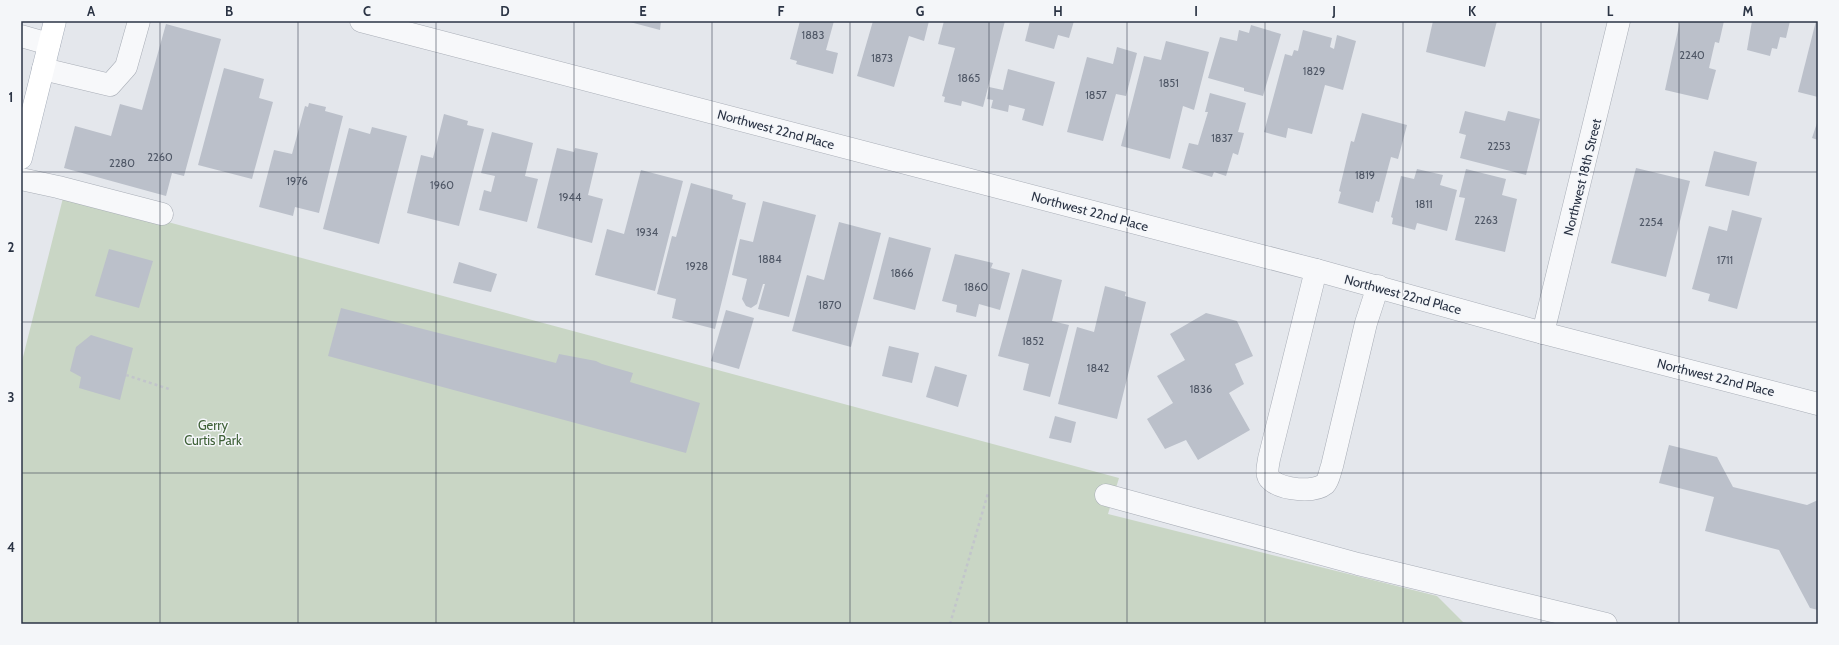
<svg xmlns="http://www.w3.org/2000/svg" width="1839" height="645" viewBox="0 0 1839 645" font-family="Cabin,sans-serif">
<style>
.green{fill:#c9d6c5}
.building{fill:#bbc0ca}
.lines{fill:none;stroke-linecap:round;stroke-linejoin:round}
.minor-casing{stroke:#a9aeb7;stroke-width:23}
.major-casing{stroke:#a3abb8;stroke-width:23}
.path{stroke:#c2c5cb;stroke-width:2.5;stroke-dasharray:3 3;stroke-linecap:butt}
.minor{stroke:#f7f8fa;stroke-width:22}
.major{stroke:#fff;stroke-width:22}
.grid{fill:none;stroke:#2b3445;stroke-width:1;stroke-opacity:0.55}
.labels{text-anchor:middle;stroke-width:3;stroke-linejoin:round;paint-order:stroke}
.number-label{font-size:11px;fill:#4f5766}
.street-label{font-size:13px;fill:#2b3445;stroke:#f4f6f9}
.park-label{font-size:13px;fill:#3f6138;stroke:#f4f6f9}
.neatline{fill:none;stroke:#2b3445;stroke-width:1.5}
.grid-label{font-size:13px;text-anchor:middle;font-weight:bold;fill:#2b3445}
</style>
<rect width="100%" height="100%" fill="#e4e7ec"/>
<path class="green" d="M64 194 1119 478 1108 514 1437 596 1463 622 1470 624H21V365Z"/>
<g class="building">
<path d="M626 21H661L660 30Z"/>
<path d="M800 21H834L826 50 838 53 833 74 796 64 797 61 790 59Z"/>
<path d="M873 21H929L924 41 909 36 894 87 857 76Z"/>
<path d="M944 21H1005L983 107 962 101 961 106 944 102 945 97 942 96 955 48 938 44Z"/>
<path d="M1030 21H1074L1069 38 1058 35 1054 49 1025 41Z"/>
<path d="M1433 21H1497L1485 67 1426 52Z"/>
<path d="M1680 21H1724L1719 43 1715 42 1709 68 1716 70 1708 100 1665 90Z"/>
<path d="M1752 21H1790L1786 38 1780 37 1777 49 1772 48 1770 56 1747 50Z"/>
<path d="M1816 21H1818V97L1798 92Z"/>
<path d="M166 24 221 39 184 176 172 173 166 196 64 168 75 126 111 136 120 104 142 110Z"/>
<path d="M1251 25 1281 34 1263 96 1244 91V88L1208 78 1220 37 1237 41 1239 30 1249 33Z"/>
<path d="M1303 30 1332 38 1330 47 1334 49 1337 35 1356 41 1343 90 1325 85 1312 134 1288 128 1286 138 1264 132 1285 54 1292 56 1294 50 1298 51Z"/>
<path d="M1166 41 1209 52 1194 110 1183 106 1170 159 1121 146 1144 56 1161 60Z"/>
<path d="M1117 47 1137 53 1126 96 1116 94 1103 141 1067 132 1087 57 1113 64Z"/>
<path d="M224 68 264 79 259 98 273 102 252 179 198 165Z"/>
<path d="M1008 69 1055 82 1043 126 1022 120 1025 109 1009 105 1008 112 991 108 993 100 987 99 989 87 1003 90Z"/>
<path d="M1210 93 1246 103 1238 132 1244 133 1238 155 1233 153 1226 176 1214 172 1212 177 1182 168 1189 143 1198 145 1208 112H1205Z"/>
<path d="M309 103 326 107 325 111 343 116 319 213 295 207 293 216 259 207 274 150 292 154 305 106 308 107Z"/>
<path d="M1465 111 1505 121 1508 111 1540 119 1526 175 1460 158 1466 135 1459 133Z"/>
<path d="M1362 113 1407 125 1398 159 1391 157 1379 202 1376 201 1373 213 1338 203 1341 192 1339 191 1351 141 1354 142Z"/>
<path d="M444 114 468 121 467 125 484 129 459 226 407 213 421 155 433 158Z"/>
<path d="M1818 120V140L1812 138Z"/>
<path d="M372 127 407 136 379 244 323 229 349 128 370 134Z"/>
<path d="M492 132 533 143 525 176 538 179 527 222 479 210 484 190 491 192 495 176 481 173Z"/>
<path d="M557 148 574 152 575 148 598 153 588 195 603 199 592 243 537 228Z"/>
<path d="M1714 151 1757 162 1749 196 1705 186Z"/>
<path d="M1636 168 1690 181 1666 277 1611 263Z"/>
<path d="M1417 169 1443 175 1440 185 1457 190 1447 231 1417 223 1415 230 1392 224 1393 218 1391 217 1401 176 1414 179Z"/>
<path d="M1466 169 1506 179 1502 195 1517 199 1505 252 1455 240 1465 198 1459 197Z"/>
<path d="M641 170 683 181 655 291 595 275 607 229 624 234Z"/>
<path d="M691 183 733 195 732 199 746 203 715 329 672 318 676 299 657 294 672 236 676 237Z"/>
<path d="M763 201 816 215 789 317 758 309 765 284H763L757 304 751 308 746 306 742 299 747 279 732 275 740 239 753 242Z"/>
<path d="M1732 210 1762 218 1737 309 1708 301 1710 294 1692 289 1709 226 1727 231Z"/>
<path d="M839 222 881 233 851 347 792 331 807 275 824 280Z"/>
<path d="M889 237 931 248 915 310 873 299Z"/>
<path d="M109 249 153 261 139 308 95 296Z"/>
<path d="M955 254 993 263 991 268 1010 273 1000 310 979 304 976 317 956 312 957 305 942 301Z"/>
<path d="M459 262 497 274 491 292 453 283Z"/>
<path d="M1022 269 1062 280 1052 321 1069 325 1050 397 1023 390 1029 364 998 356Z"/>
<path d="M1105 286 1126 292 1125 296 1146 302 1117 419 1058 404 1077 327 1094 332Z"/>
<path d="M341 308 556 363 559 354 596 361 602 364 633 373 630 382 700 403 686 453 328 356Z"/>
<path d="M726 310 754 318 739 369 711 361Z"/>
<path d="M1206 313 1237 321 1253 356 1235 364 1244 384 1229 393 1250 430 1198 460 1186 440 1165 449 1147 419 1173 403 1157 376 1185 360 1170 334Z"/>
<path d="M91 335 133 348 120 400 79 388 81 377 70 371 76 347Z"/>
<path d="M889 346 919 353 912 383 882 376Z"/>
<path d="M935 366 967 375 958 407 926 397Z"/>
<path d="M1055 416 1076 422 1071 443 1049 438Z"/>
<path d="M1669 445 1717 457 1733 487 1807 505 1818 500V610L1810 608 1779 550 1705 531 1714 497 1659 483Z"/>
</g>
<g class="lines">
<defs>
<g id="minor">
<path d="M361 21 1316 270 1543 333 1818 404"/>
<path d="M21 36 49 44"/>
<path d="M43 69 110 85 126 67 139 21"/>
<path d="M21 179 58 187 162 214"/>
<path d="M1316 270 1269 459C1268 466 1265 475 1271 480 1282 490 1314 493 1325 484 1329 480 1330 471 1332 466L1366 323 1378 286"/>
<path d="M1543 333 1619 21"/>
<path d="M1106 495 1358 564 1606 624"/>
</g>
<path id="major" d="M21 158 55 21"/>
</defs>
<use href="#minor" class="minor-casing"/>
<use href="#major" class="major-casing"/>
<g class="path">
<path d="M126 375 169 389"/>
<path d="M950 624 988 493"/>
</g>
<use href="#minor" class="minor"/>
<use href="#major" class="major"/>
</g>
<path class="grid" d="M160 21V624M298 21V624M436 21V624M574 21V624M712 21V624M850 21V624M989 21V624M1127 21V624M1265 21V624M1403 21V624M1541 21V624M1679 21V624M21 172H1818M21 322H1818M21 473H1818"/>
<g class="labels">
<g class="number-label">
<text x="813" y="39">1883</text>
<text x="1692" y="59">2240</text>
<text x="882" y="62">1873</text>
<text x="1314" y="75">1829</text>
<text x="969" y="82">1865</text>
<text x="1169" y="87">1851</text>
<text x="1096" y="99">1857</text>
<text x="1222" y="142">1837</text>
<text x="1499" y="150">2253</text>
<text x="160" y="161">2260</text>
<text x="122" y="167">2280</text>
<text x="1365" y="179">1819</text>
<text x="297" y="185">1976</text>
<text x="442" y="189">1960</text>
<text x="570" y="201">1944</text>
<text x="1424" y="208">1811</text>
<text x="1486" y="224">2263</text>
<text x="1651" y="226">2254</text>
<text x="647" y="236">1934</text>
<text x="770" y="263">1884</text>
<text x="1725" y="264">1711</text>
<text x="697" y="270">1928</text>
<text x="902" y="277">1866</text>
<text x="976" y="291">1860</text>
<text x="830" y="309">1870</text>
<text x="1033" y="345">1852</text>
<text x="1098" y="372">1842</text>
<text x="1201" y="393">1836</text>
</g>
<g class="street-label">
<text transform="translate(776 129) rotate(15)" y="5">Northwest 22nd Place</text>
<text transform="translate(1582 177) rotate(-76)" y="5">Northwest 18th Street</text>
<text transform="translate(1090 211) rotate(15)" y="5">Northwest 22nd Place</text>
<text transform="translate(1403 294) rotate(15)" y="5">Northwest 22nd Place</text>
<text transform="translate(1716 377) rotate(14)" y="5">Northwest 22nd Place</text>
</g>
<g class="park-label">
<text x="213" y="430">Gerry<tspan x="213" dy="15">Curtis Park</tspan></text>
</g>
</g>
<rect width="1839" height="645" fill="none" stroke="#f4f6f9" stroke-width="44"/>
<rect x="22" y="22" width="1795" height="601" class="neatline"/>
<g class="grid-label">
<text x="91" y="16">A</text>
<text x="229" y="16">B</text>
<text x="367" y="16">C</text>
<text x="505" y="16">D</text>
<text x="643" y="16">E</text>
<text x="781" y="16">F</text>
<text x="920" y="16">G</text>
<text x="1058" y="16">H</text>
<text x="1196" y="16">I</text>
<text x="1334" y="16">J</text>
<text x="1472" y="16">K</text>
<text x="1610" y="16">L</text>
<text x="1748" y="16">M</text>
<text x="11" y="102">1</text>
<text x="11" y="252">2</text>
<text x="11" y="402">3</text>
<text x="11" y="552">4</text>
</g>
</svg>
